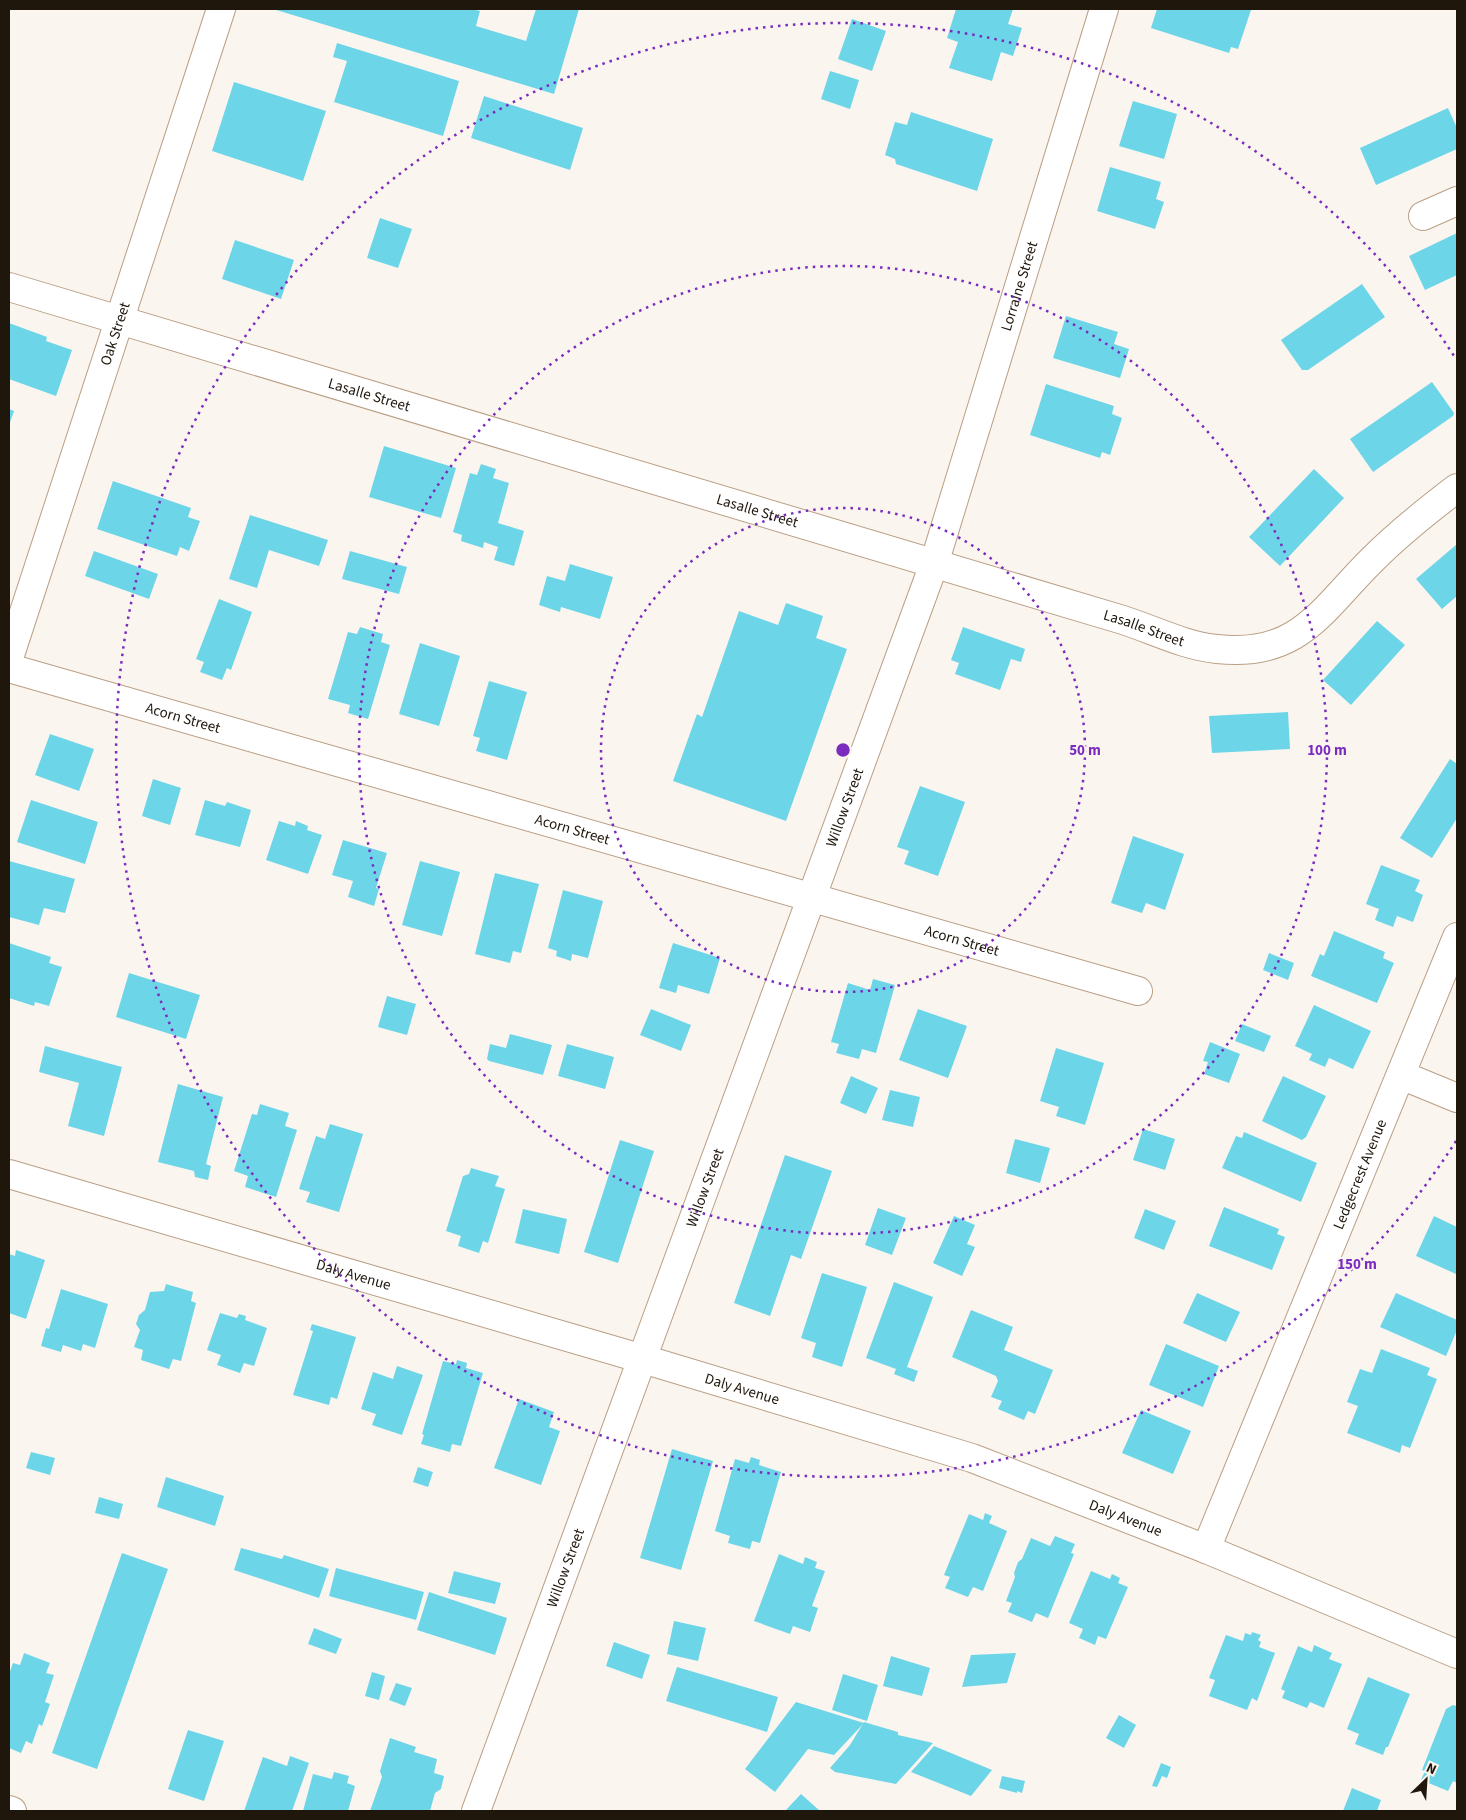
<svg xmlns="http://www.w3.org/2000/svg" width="1466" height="1820" viewBox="0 0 1466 1820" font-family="'Source Sans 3',sans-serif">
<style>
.building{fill:#6dd5e8}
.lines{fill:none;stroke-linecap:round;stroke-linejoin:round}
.street-casing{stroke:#b99f84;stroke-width:30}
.street{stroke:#fff;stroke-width:28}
.ring{fill:none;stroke:#7b2cbf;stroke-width:2.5;stroke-dasharray:2.5 5}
.labels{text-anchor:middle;stroke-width:4;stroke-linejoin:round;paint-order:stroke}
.street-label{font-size:15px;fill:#1f160c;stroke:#fbf5ef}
.centre{fill:#7b2cbf;stroke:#fbf5ef;stroke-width:2.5}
.ring-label{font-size:15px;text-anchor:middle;font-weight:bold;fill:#7b2cbf;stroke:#fbf5ef;stroke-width:4;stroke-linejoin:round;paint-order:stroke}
</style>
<rect width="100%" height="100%" fill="#fbf5ef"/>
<g class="building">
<path d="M273 9H472L480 11 476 26 526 41 536 9H579L554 94Z"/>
<path d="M956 9 967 10 968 9H1013L1008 24 1022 28 1013 56 1001 52 992 81 949 68 958 42 947 38Z"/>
<path d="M1157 9H1248L1251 10 1238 49 1231 47 1229 53 1151 28Z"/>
<path d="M852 19 886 31 872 71 838 59Z"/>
<path d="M337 43 459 81 443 136 334 102 347 61 333 57Z"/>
<path d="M830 71 859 80 850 109 821 99Z"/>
<path d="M234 82 326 111 303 181 212 151Z"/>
<path d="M484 96 583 128 570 170 471 138Z"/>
<path d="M1133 101 1177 114 1164 159 1119 146Z"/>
<path d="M1448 108 1457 128V149L1376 185 1360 148Z"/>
<path d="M911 112 993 139 977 191 896 164 895 159 885 155 895 122 907 125Z"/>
<path d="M1110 167 1161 182 1156 199 1164 202 1155 229 1097 211Z"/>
<path d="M380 218 412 229 398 268 367 258Z"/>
<path d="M1457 233V275L1425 290 1409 256Z"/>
<path d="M235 240 294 260 281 299 222 279Z"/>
<path d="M1362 284 1385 317 1308 370H1302L1281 340Z"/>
<path d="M1066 316 1118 332 1114 344 1129 349 1120 378 1053 358Z"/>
<path d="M9 323 47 337 46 341 72 350 56 396 9 379Z"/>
<path d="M1432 382 1454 413 1453 416 1373 472 1350 439Z"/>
<path d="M1046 384 1114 406 1112 414 1122 418 1110 455 1102 452 1100 458 1030 435Z"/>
<path d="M9 409 14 411 9 425Z"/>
<path d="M384 446 456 468 441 518 369 497Z"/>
<path d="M481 464 496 469 493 478 509 483 498 523 524 531 514 566 494 560 498 547 484 542 483 548 461 541 462 535 453 532 470 473 477 475Z"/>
<path d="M1314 469 1344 498 1280 566 1249 537Z"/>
<path d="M113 481 191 508 188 517 200 521 189 551 180 547 177 556 97 529Z"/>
<path d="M250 515 328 540 319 566 269 550 257 588 229 579Z"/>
<path d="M1457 544V596L1442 609 1416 579Z"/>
<path d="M94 551 158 574 149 599 85 576Z"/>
<path d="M350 551 407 567 399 594 342 579Z"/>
<path d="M570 564 613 577 600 619 561 607 560 612 539 605 547 576 565 581Z"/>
<path d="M219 599 252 612 231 670 227 668 222 680 200 672 204 662 196 659Z"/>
<path d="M786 603 823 616 816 638 847 649 786 821 673 781 697 714 702 717 739 611 778 625Z"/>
<path d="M1377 621 1405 645 1351 705 1323 680Z"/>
<path d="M360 627 383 634 381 642 390 645 368 719 348 713 350 705 328 699 348 632 357 634Z"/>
<path d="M963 627 1025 649 1021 662 1011 659 1000 690 955 674 959 663 951 660Z"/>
<path d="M420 643 460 656 439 726 399 714Z"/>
<path d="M489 681 527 692 507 760 476 751 480 738 473 736Z"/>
<path d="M1288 712 1290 749 1212 753 1209 716Z"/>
<path d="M50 734 94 749 79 791 35 775Z"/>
<path d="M1450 759 1457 764V818L1432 858 1400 838Z"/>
<path d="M153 779 181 788 170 825 142 816Z"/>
<path d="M920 786 965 802 938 876 904 864 909 851 897 847Z"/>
<path d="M31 800 98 822 85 864 17 842Z"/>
<path d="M205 800 225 806 227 802 251 810 240 847 195 835Z"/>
<path d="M279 821 295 826 296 821 308 826 307 830 322 835 308 874 266 860Z"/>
<path d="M1133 836 1184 854 1165 910 1146 903 1142 913 1111 903Z"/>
<path d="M343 840 387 853 376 888 379 889 374 906 348 897 353 881 332 875Z"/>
<path d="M9 861 75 879 65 913 44 908 39 925 9 917Z"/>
<path d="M420 861 460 872 442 936 402 925Z"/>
<path d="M1381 865 1420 880 1415 891 1423 895 1413 922 1397 916 1393 927 1375 920 1379 909 1366 904Z"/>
<path d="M495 873 539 884 521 953 513 951 510 963 475 954Z"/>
<path d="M563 890 603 901 588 958 572 954 571 961 556 956 557 951 548 948Z"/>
<path d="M1334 931 1385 952 1383 958 1394 963 1377 1003 1311 976 1320 954 1324 956Z"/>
<path d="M9 943 51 957 49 963 62 967 49 1006 35 1002 34 1006 9 998Z"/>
<path d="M673 943 720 958 709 994 678 985 676 993 659 988Z"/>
<path d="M1269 953 1294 963 1288 980 1263 970Z"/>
<path d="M129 973 200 995 186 1039 116 1017Z"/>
<path d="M873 979 895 985 876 1053 862 1049 859 1059 836 1053 839 1044 831 1042 848 983 870 990Z"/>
<path d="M387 996 416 1004 407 1035 378 1027Z"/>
<path d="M1314 1005 1371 1031 1353 1069 1329 1058 1325 1067 1309 1060 1312 1054 1295 1046Z"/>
<path d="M651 1009 691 1025 681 1051 640 1035Z"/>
<path d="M918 1009 967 1026 948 1078 899 1060Z"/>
<path d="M1242 1024 1271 1036 1264 1052 1235 1041Z"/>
<path d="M510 1034 552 1045 543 1075 489 1061 487 1059 490 1044 506 1048Z"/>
<path d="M1210 1042 1240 1054 1229 1083 1204 1074 1208 1062 1203 1061Z"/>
<path d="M567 1044 614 1057 605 1089 558 1076Z"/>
<path d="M45 1046 122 1067 104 1136 68 1126 79 1083 39 1072Z"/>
<path d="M1056 1048 1104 1063 1085 1125 1056 1116 1059 1107 1040 1101Z"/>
<path d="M851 1076 878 1088 866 1114 840 1103Z"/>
<path d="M1283 1076 1326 1096 1306 1137 1302 1140 1262 1121Z"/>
<path d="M178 1084 223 1097 206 1164 211 1166 208 1180 195 1177 194 1171 158 1162Z"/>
<path d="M890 1090 920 1097 913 1127 882 1120Z"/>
<path d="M260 1104 289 1113 285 1126 297 1130 276 1197 245 1187 248 1176 234 1171 252 1114 257 1115Z"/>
<path d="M330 1124 363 1134 339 1212 306 1202 310 1192 299 1189 316 1136 325 1139Z"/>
<path d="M1143 1129 1175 1139 1165 1170 1133 1160Z"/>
<path d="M1244 1132 1317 1163 1301 1202 1222 1168 1236 1136 1242 1138Z"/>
<path d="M1015 1139 1050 1148 1040 1183 1006 1173Z"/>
<path d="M620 1140 654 1151 618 1263 584 1252Z"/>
<path d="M785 1155 832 1171 801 1259 791 1255 770 1316 734 1303Z"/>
<path d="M471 1168 499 1176 495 1186 505 1189 488 1243 483 1241 479 1253 458 1246 461 1236 446 1231 463 1176 469 1174Z"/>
<path d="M1224 1207 1279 1229 1277 1234 1285 1237 1272 1270 1209 1246Z"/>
<path d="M878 1208 906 1218 892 1255 865 1245Z"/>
<path d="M523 1209 567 1219 559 1254 515 1243Z"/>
<path d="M1145 1209 1176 1221 1164 1250 1134 1238Z"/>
<path d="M954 1216 975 1225 967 1244 975 1247 962 1276 933 1263Z"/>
<path d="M1434 1216 1457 1227V1270L1456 1274 1416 1256Z"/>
<path d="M16 1250 45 1260 26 1319 9 1313V1254L15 1256Z"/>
<path d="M822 1273 867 1287 842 1367 812 1357 816 1343 801 1338Z"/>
<path d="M894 1282 933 1297 907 1367 918 1371 914 1382 894 1374 896 1369 866 1358Z"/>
<path d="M166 1284 193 1292 191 1301 196 1303 181 1361 173 1359 169 1369 141 1360 143 1350 134 1347 140 1330 136 1324 139 1315 145 1310 150 1292 164 1291Z"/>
<path d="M61 1289 108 1304 95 1348 83 1344 81 1351 63 1345 61 1352 41 1346 46 1328 49 1329Z"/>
<path d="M1197 1293 1240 1312 1226 1342 1183 1323Z"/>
<path d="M1396 1293 1457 1320V1330L1446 1356 1380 1327Z"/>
<path d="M971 1310 1013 1327 1004 1350 1053 1370 1035 1414 1028 1411 1024 1420 998 1409 1002 1401 991 1397 998 1381 996 1376 952 1357Z"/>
<path d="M220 1313 237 1318 239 1314 246 1316 245 1320 267 1328 254 1366 244 1363 240 1373 217 1365 221 1355 207 1350Z"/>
<path d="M312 1324 356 1337 337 1399 331 1397 329 1405 293 1395 313 1331 310 1330Z"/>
<path d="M1166 1344 1219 1366 1203 1407 1149 1385Z"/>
<path d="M1381 1349 1430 1368 1427 1375 1437 1379 1410 1448 1402 1445 1400 1453 1347 1433 1358 1406 1347 1402 1360 1369 1372 1373Z"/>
<path d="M457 1360 467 1363 466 1368 483 1373 461 1446 452 1444 450 1452 421 1444 424 1435 422 1434 443 1361 456 1364Z"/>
<path d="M397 1366 423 1375 402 1435 372 1425 376 1414 361 1409 373 1372 393 1379Z"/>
<path d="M519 1399 554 1412 549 1427 560 1431 541 1485 494 1468Z"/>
<path d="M1141 1410 1191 1431 1173 1474 1122 1453Z"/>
<path d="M672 1449 713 1461 681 1570 640 1558Z"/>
<path d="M31 1452 55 1458 50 1475 26 1468Z"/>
<path d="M751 1457 760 1460 759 1465 781 1472 760 1543 752 1541 750 1549 728 1543 730 1536 715 1531 735 1459 749 1463Z"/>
<path d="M418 1467 433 1472 428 1487 413 1482Z"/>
<path d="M166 1477 224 1496 215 1526 157 1507Z"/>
<path d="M99 1497 123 1504 119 1519 95 1513Z"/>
<path d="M985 1513 992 1516 989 1523 1007 1531 983 1591 973 1587 968 1597 945 1588 950 1577 944 1575 969 1514 983 1520Z"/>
<path d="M1055 1536 1075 1544 1071 1553 1074 1554 1048 1618 1036 1613 1032 1622 1008 1612 1012 1603 1006 1601 1015 1577 1014 1573 1018 1562 1022 1559 1031 1538 1050 1546Z"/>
<path d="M241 1548 282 1559 284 1555 329 1569 319 1598 234 1570Z"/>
<path d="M122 1553 168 1569 97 1769 52 1753Z"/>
<path d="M779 1554 803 1564 805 1557 817 1562 815 1568 825 1571 812 1606 818 1608 810 1632 793 1626 790 1634 754 1621Z"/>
<path d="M336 1568 424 1592 416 1620 329 1596Z"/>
<path d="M454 1571 501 1583 495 1604 448 1593Z"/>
<path d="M1091 1571 1110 1579 1112 1574 1120 1578 1118 1583 1128 1587 1106 1639 1098 1636 1095 1645 1079 1638 1083 1629 1069 1623Z"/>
<path d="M429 1592 507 1618 495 1655 417 1630Z"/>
<path d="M674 1621 706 1628 698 1661 667 1654Z"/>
<path d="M314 1628 342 1639 336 1654 308 1644Z"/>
<path d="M1252 1632 1261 1635 1258 1640 1261 1642 1259 1647 1275 1653 1257 1701 1252 1698 1247 1710 1209 1696 1215 1680 1209 1678 1226 1635 1243 1641 1245 1633 1251 1635Z"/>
<path d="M614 1642 650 1655 642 1679 606 1666Z"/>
<path d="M1314 1645 1332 1653 1329 1659 1342 1664 1324 1708 1310 1702 1307 1708 1282 1698 1285 1691 1281 1689 1298 1646 1312 1652Z"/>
<path d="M24 1653 50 1663 46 1673 54 1675 45 1702 50 1704 42 1726 39 1724 32 1744 26 1741 21 1753 9 1748V1674L13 1663 20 1665Z"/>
<path d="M1016 1653 1007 1683 962 1687 971 1655Z"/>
<path d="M891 1656 930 1668 922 1696 883 1686Z"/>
<path d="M677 1667 778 1697 767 1732 666 1701Z"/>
<path d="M372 1672 385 1676 379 1700 365 1696Z"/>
<path d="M843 1674 878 1685 867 1721 832 1710Z"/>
<path d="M1368 1677 1410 1694 1388 1747H1386L1383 1755 1355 1744 1359 1734 1347 1729Z"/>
<path d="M396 1683 412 1688 405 1706 389 1700Z"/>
<path d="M796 1702 864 1723 834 1755 808 1749 775 1792 745 1769Z"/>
<path d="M1453 1705 1457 1706V1783L1453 1781 1448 1791 1421 1780 1425 1771 1422 1770 1446 1709Z"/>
<path d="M1119 1715 1136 1725 1124 1748 1106 1738Z"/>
<path d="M864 1722 898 1732V1735L933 1743 896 1784 835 1772 830 1768 850 1745Z"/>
<path d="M188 1730 224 1741 204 1801 168 1789Z"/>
<path d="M390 1738 416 1747 414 1752 437 1759 434 1773 444 1776 441 1789 435 1793 430 1811H370L382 1777 380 1771Z"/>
<path d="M934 1746 992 1770 971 1796 911 1772Z"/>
<path d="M290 1756 309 1763 292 1811H244L263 1757 287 1766Z"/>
<path d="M1161 1763 1171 1767 1167 1778 1162 1776 1157 1787 1152 1786Z"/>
<path d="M334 1772 349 1776 347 1783 355 1786 348 1811H303L313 1774 332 1779Z"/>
<path d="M1002 1776 1025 1781 1022 1793 1017 1791V1793L999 1788Z"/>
<path d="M1352 1788 1381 1800 1377 1811H1343Z"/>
<path d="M801 1794 820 1811H785Z"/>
</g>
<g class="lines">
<defs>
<g id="street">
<path d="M1423 216 1457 201"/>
<path id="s1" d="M9 287 1123 620C1154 630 1185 646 1217 649 1300 658 1322 609 1373 559 1399 533 1428 510 1457 488"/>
<path id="s2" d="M9 658 221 9"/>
<path id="s3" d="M9 668 1138 991"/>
<path d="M1401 1075 1457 1098"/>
<path id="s4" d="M9 1174 643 1359 972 1458 1206 1549 1457 1654"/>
<path id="s5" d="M1206 1549 1457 937"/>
<path d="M9 1810 12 1811"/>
<path id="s6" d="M476 1811 934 564 1104 9"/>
</g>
</defs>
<use href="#street" class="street-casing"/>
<use href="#street" class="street"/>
</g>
<g class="ring">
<circle cx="843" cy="750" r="242"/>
<circle cx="843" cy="750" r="484"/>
<path d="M1456 1141A727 727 0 1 1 1456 359"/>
</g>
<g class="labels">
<g class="street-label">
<text dy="5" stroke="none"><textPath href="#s6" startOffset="1619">Lorraine Street</textPath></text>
<text dy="5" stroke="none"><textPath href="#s2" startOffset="341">Oak Street</textPath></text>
<text dy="5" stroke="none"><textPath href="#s1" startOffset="376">Lasalle Street</textPath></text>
<text dy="5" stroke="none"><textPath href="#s1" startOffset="781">Lasalle Street</textPath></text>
<text dy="5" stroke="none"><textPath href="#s1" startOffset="1185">Lasalle Street</textPath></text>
<text dy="5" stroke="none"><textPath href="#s3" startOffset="181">Acorn Street</textPath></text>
<text dy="5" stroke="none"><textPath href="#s6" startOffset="1069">Willow Street</textPath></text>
<text dy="5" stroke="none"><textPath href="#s3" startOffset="586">Acorn Street</textPath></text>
<text dy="5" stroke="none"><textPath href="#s3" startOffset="991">Acorn Street</textPath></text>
<text dy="5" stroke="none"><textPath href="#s5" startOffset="405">Ledgecrest Avenue</textPath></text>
<text dy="5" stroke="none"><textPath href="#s6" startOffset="664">Willow Street</textPath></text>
<text dy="5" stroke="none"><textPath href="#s4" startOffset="359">Daly Avenue</textPath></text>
<text dy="5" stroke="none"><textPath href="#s4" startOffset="764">Daly Avenue</textPath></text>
<text dy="5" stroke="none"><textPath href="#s4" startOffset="1169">Daly Avenue</textPath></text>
<text dy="5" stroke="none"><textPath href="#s6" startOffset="259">Willow Street</textPath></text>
</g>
</g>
<circle cx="843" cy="750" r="8" class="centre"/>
<g class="ring-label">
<text x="1085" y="755">50 m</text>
<text x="1327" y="755">100 m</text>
<text x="1357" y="1269">150 m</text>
</g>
<rect width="1466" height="1820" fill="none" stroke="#1f160c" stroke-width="20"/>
<g transform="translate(1426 1780) rotate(25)" stroke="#fbf5ef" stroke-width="4" paint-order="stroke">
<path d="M0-4L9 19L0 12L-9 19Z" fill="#1f160c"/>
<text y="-8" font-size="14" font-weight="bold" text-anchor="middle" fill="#1f160c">N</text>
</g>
</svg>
